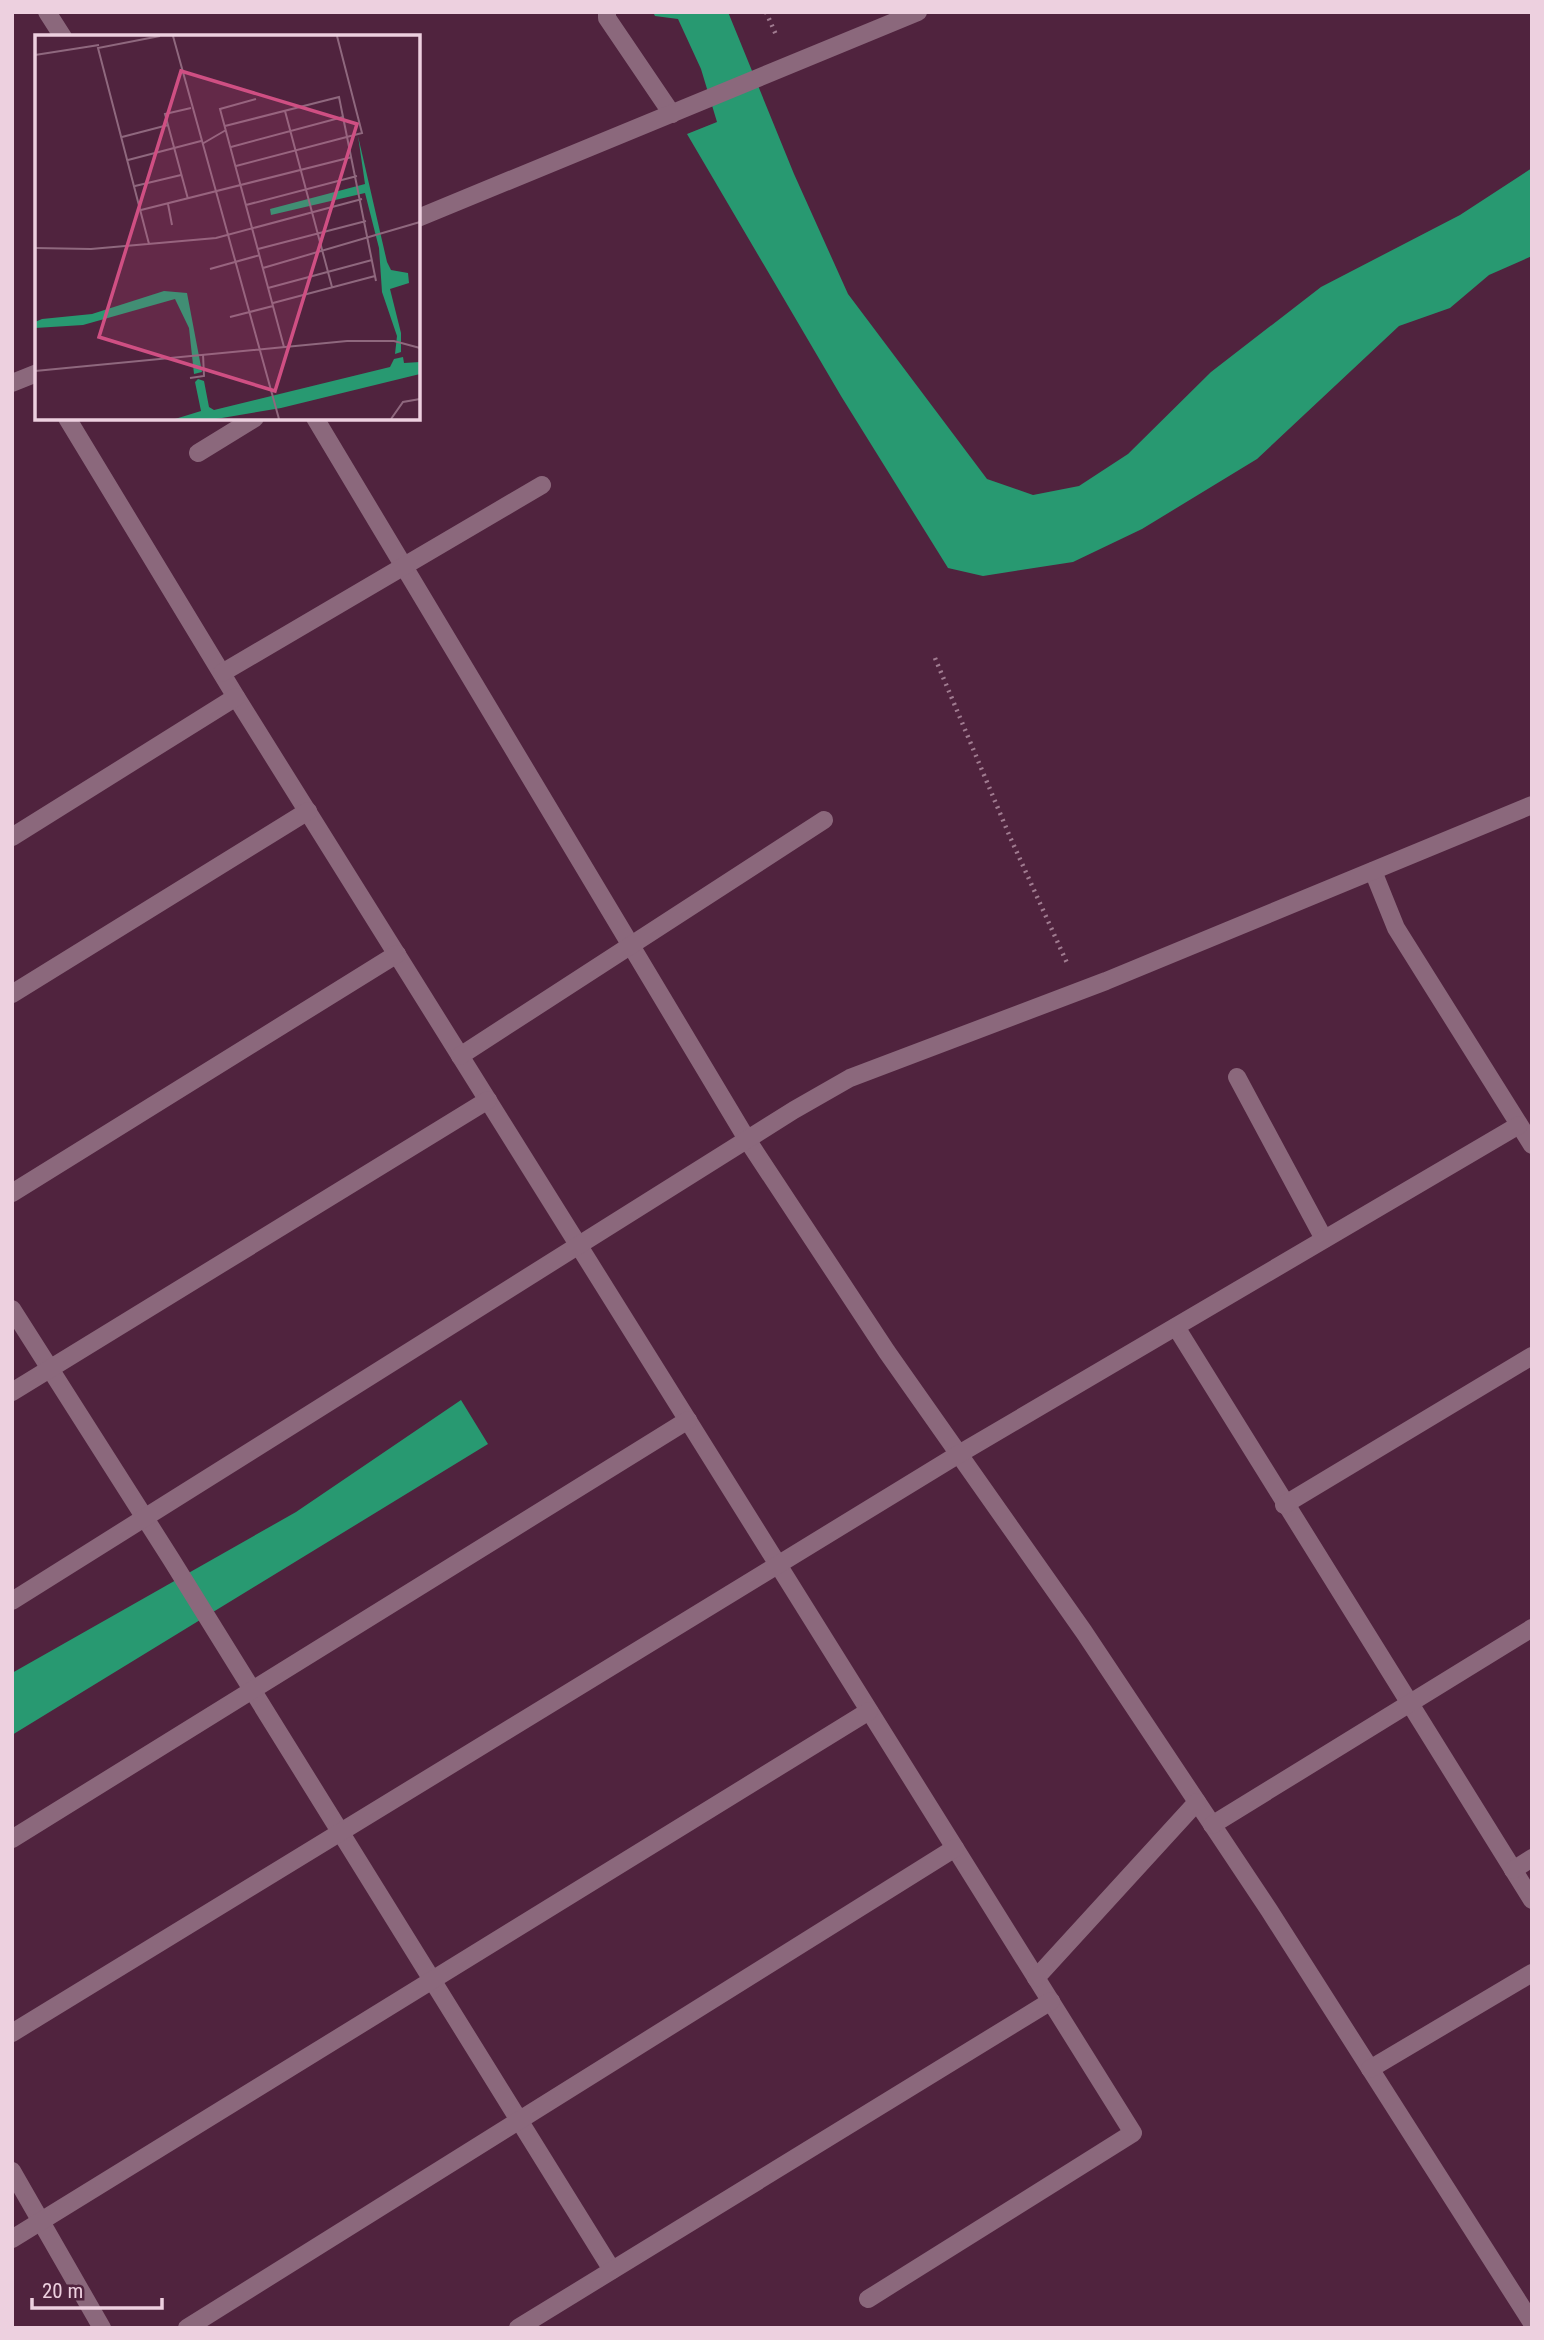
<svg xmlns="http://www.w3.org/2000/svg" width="1544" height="2340" viewBox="0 0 1544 2340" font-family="'Roboto Condensed',sans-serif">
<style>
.water{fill:#289971}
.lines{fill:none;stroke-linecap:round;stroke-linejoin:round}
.path{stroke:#a07b90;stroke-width:4.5;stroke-dasharray:2 5;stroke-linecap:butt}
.minor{stroke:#8b687c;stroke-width:18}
.inset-road{fill:none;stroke:#8f687e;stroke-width:2}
.view{fill:#cf4f83;fill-opacity:0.15;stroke:#cf4f83;stroke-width:3.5}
.inset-edge{fill:none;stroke:#edd0df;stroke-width:3.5}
</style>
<rect width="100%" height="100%" fill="#50233e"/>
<g class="water">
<path d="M653 12H728L794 174 848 294 987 479 1033 495 1079 486 1128 454 1211 372 1321 287 1460 215 1532 168V256L1489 275 1450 308 1399 326 1257 459 1142 529 1073 562 983 576 948 568 841 396 687 134 717 122 701 69 678 19 655 16Z"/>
<path d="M461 1400 488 1444 12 1735V1673L296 1512Z"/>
</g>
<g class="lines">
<g class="path">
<path d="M766 12 777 37"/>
<path d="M935 658 1010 837 1067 963"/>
</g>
<g class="minor">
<path d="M47 12 63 37"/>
<path d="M607 12V18L672 114"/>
<path d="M418 218 918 12"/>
<path d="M12 383 37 373"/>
<path d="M67 418 236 697 1133 2133 868 2299"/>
<path d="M315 418 748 1141 887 1352 1084 1632 1269 1910 1532 2323"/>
<path d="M198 453 255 418"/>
<path d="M222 673 542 485"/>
<path d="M12 837 236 697"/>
<path d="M1373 871 1396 928 1532 1145"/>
<path d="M12 994 308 811"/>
<path d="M460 1056 824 820"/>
<path d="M1237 1077 1324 1239"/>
<path d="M12 1193 397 954"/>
<path d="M12 1309 171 1559 612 2270"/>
<path d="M1176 1327 1532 1900"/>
<path d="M12 1392 488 1100"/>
<path d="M1284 1505 1532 1356"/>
<path d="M12 1601 794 1110 850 1078 1106 981 1532 805"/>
<path d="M1212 1825 1532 1628"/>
<path d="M12 1839 688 1420"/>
<path d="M1513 1870 1532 1858"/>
<path d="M1036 1978 1197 1802"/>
<path d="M12 2033 959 1454 1519 1125"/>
<path d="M1370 2069 1532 1973"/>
<path d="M12 2171 102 2328"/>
<path d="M12 2239 869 1711"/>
<path d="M187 2328 955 1848"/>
<path d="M518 2328 1051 2001"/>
</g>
</g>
<g transform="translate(35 35)">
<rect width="385" height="385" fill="#50233e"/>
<path d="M323 101 352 227 356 235 373 238 374 248 355 254 366 298V317L360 319 362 301 347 257 344 213 330 158 236 180 235 174 330 149ZM129 256 152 258 167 337 159 339 154 293 140 264 48 290 0 293V287L7 284 57 279ZM368 322 369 328 385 327V339L246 373 181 384H140L166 376 160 347 163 344 169 346 174 372 179 375 355 332 359 324Z" fill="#289971"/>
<path class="inset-road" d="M138 1 244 384M0 20 64 10M221 64 185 74 249 312M250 76 297 252M190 91 304 62 341 246M87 102 133 90M167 109 191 95M196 112 308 82M93 125 166 106M201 131 327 98 302 1M100 151 146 140M153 164 130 79 156 73M133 169 137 190M211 170 322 141M106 175 317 122M114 209 63 13 125 1M0 213 56 214 181 203 327 164M223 214 331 186M228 233 385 187M175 234 225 220M233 253 337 225M238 268 340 241M195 282 238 271M0 336 312 306H359L385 313M155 343 169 341 168 319M356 384 368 367 385 364"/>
<path class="view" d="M146 36 322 89 240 356 64 302Z"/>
<rect width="385" height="385" class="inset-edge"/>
</g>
<rect width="1544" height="2340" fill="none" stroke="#edd0df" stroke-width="28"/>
<path d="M32 2298v10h130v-10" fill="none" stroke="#edd0df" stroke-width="3.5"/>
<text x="42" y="2298" font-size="21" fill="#edd0df" stroke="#50233e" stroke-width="5" paint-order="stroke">20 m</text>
</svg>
